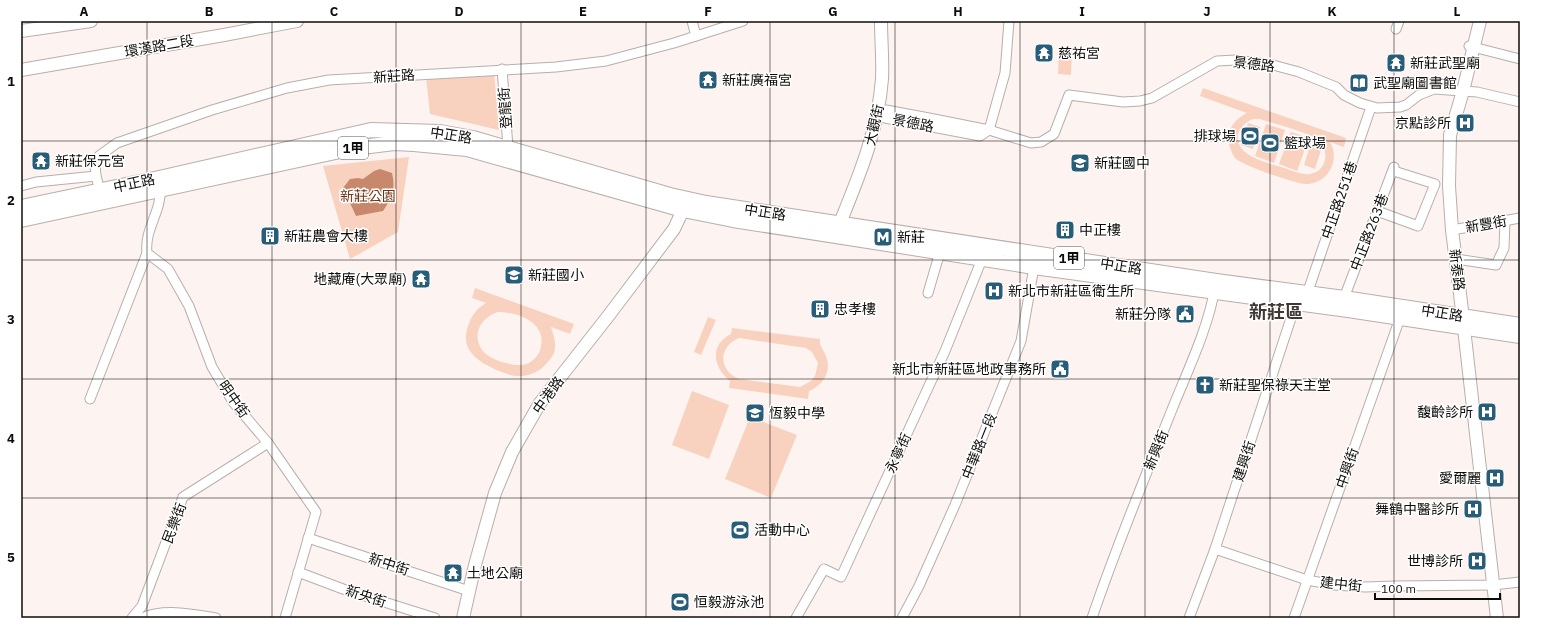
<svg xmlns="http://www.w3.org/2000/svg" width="1541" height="639" viewBox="0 0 1541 639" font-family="'IBM Plex Sans','Noto Sans TC',sans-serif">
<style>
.green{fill:#f9d1bf;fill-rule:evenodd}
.water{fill:#c7886c}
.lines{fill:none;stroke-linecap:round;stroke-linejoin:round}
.street-casing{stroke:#b7afac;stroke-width:11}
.secondary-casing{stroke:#b7afac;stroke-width:14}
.primary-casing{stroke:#b7afac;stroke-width:16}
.street{stroke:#fff;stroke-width:9}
.secondary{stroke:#fff;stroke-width:12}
.primary{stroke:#fff;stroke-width:14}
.grid{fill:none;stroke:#0e0c0a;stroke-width:1;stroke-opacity:0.55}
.labels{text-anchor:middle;stroke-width:3;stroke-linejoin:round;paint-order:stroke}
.shield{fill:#fff;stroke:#565554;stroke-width:1}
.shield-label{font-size:13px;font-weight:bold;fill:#0e0c0a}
.street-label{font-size:14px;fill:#0e0c0a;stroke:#fff}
.poi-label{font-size:14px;fill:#0e0c0a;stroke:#fff;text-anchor:start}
.park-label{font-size:14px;fill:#703416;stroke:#fff}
.district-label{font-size:18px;font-weight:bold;fill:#3f3835;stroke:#fff}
.neatline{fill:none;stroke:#0e0c0a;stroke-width:1.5}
.grid-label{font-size:13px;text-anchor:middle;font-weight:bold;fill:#0e0c0a}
</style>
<rect width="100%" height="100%" fill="#fdf4f1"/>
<g class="green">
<path d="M1059 51H1072L1071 75 1058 74Z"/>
<path d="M494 72 499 130 430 114 426 77Z"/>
<path d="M1203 88 1346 138 1344 147 1330 142C1335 151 1335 159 1331 168 1327 178 1316 184 1306 184 1296 184 1241 165 1235 158 1232 154 1230 148 1229 144 1227 128 1235 119 1247 113L1200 96ZM1253 119H1260C1272 123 1309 133 1317 139 1330 149 1328 171 1310 174 1303 175 1296 172 1290 170 1274 164 1235 158 1238 136 1239 127 1246 122 1253 119Z"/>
<path d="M1248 123 1260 127 1253 149 1241 145Z"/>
<path d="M1266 124 1285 130 1274 163 1255 156Z"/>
<path d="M1291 132 1309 138 1297 171 1279 164Z"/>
<path d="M1310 146 1321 150 1315 169 1304 165Z"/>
<path d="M409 157 398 232 350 259 323 166Z"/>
<path d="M475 288 574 324 570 334 551 327C553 334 556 341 555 348 555 354 550 360 546 364 540 371 532 375 522 376 514 377 507 374 499 371 480 363 459 351 468 326 472 315 476 309 486 303L472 298ZM498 312C517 312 546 322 541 346 540 354 535 359 529 363 517 369 489 360 482 350 471 333 482 317 498 312Z"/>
<path d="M708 317 716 320 701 355 694 352Z"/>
<path d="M732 328 820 339C819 347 823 348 826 356 832 372 823 385 809 391L808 399 729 388 730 381C713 367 709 345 731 334ZM739 338 806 348 812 352 818 363 815 376 811 381 800 387 739 379C718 370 718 347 739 338Z"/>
<path d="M692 391 729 405 709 459 672 445Z"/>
<path d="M750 417 797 435 771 498 725 479Z"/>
</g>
<path class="water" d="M380 169 392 173C396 189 392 198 383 211L356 216 343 188 350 179 358 178 363 179 374 171Z"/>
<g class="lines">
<defs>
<g id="street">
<path d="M692 21 696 36"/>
<path d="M1396 29 1399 21"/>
<path d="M1469 46 1520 59"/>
<path d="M502 69 508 147"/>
<path d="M878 111 886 110 929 118 989 130 1031 143 1041 142 1054 134 1069 95 1123 102 1140 101 1152 98 1217 61 1236 60 1273 65 1299 72 1336 87 1344 95 1360 103 1377 108 1400 107 1406 105 1419 95 1434 89 1477 92 1520 102"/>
<path d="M878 111 885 118 980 136 989 130"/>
<path d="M989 130 1005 73 1009 21"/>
<path d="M160 185C163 211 144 228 147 253L168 269 189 306 212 367 233 402 268 443 316 512 285 618"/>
<path d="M21 186 36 182 96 176"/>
<path d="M101 195 96 176 95 163 99 156 117 143 212 110 287 88 329 80 556 67 606 61 674 43 743 21"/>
<path d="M1377 211 1418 226 1435 184 1397 172"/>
<path d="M1452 230 1520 218"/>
<path d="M1456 259 1496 265 1504 248 1505 221"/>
<path d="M928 293 940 252"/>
<path d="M1307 294 1371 107"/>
<path d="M1344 298 1394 167"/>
<path d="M90 399 147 253"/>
<path d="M308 538 469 591"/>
<path d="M1215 549 1307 580 1334 585 1365 587 1395 586 1493 585 1520 582"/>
<path d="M298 572 343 589 435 618"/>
<path d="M132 618 142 606 183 497 268 443"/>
<path d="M142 618C164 608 193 614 216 618"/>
<path d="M796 618 824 569 841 577 945 351 982 259"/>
<path d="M902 618 919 586 955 505 1021 341 1034 267"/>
<path d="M1092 618C1116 547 1145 477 1173 407 1188 370 1209 326 1215 287"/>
<path d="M1189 618 1215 549 1296 303"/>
<path d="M1294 618 1400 318"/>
</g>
<g id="secondary">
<path d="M1480 21 1463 91 1450 135 1449 186 1452 230 1461 302 1497 618"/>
<path d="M21 31 91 21"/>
<path d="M21 70 224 35 297 21"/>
<path d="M839 233 840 223C859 176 878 131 882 79 883 60 881 40 881 21"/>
<path d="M463 618 475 565 495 493 512 452 540 403 609 315 674 229 683 210 685 202"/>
</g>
<g id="primary">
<path d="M21 207 159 178 371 130 440 132 473 138 670 195 706 203 1216 281 1344 298 1520 325"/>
<path d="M21 220 354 148 394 143 414 144 467 149 683 210 733 220 1034 267 1348 310 1520 336"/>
</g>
</defs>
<use href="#street" class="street-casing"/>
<use href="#secondary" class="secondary-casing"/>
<use href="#primary" class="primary-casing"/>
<use href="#street" class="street"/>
<use href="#secondary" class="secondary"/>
<use href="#primary" class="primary"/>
</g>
<path class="grid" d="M147 21V618M272 21V618M396 21V618M521 21V618M646 21V618M770 21V618M895 21V618M1020 21V618M1145 21V618M1270 21V618M1394 21V618M21 141H1520M21 260H1520M21 379H1520M21 498H1520"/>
<defs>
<symbol id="temple-square" viewBox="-11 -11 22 22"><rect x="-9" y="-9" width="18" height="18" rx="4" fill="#275d78" stroke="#fff"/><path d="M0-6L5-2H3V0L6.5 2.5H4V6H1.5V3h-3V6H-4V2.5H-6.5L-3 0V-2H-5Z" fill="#fff"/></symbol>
<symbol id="library-square" viewBox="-11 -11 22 22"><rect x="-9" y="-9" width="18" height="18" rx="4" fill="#275d78" stroke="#fff"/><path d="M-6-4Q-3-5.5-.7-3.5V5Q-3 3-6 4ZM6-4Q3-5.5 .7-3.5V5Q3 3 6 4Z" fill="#fff"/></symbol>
<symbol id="hospital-square" viewBox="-11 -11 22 22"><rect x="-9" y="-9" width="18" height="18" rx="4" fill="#275d78" stroke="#fff"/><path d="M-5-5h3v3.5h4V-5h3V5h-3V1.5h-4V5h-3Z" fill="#fff"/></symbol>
<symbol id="stadium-square" viewBox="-11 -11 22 22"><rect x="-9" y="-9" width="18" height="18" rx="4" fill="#275d78" stroke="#fff"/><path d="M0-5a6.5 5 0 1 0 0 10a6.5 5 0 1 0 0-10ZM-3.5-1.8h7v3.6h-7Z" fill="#fff"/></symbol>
<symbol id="school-square" viewBox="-11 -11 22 22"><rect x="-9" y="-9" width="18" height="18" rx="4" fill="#275d78" stroke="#fff"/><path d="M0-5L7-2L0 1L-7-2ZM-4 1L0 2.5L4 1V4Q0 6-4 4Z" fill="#fff"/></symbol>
<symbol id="building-square" viewBox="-11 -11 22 22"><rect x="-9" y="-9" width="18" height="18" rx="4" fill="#275d78" stroke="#fff"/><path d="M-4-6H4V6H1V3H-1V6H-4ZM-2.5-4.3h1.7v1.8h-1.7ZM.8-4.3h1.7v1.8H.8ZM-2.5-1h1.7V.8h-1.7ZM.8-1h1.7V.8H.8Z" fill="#fff"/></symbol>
<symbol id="metro-square" viewBox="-11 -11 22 22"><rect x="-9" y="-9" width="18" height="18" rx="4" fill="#275d78" stroke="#fff"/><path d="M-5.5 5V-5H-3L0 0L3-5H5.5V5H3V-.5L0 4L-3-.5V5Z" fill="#fff"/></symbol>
<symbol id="civic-square" viewBox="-11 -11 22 22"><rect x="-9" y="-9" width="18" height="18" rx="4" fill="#275d78" stroke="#fff"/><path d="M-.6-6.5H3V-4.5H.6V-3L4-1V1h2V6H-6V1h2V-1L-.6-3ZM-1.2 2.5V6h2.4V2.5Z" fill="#fff"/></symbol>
<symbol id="church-square" viewBox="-11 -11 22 22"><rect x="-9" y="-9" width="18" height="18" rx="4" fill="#275d78" stroke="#fff"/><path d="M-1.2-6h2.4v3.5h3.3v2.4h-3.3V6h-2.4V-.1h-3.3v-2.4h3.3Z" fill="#fff"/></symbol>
</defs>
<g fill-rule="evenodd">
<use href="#temple-square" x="1033" y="42" width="22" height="22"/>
<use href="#temple-square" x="1385" y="52" width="22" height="22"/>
<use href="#temple-square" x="697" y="69" width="22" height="22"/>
<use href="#library-square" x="1348" y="72" width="22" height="22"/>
<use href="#hospital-square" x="1454" y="112" width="22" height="22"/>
<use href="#stadium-square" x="1239" y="125" width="22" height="22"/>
<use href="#stadium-square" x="1259" y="132" width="22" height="22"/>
<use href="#temple-square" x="30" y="150" width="22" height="22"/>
<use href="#school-square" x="1069" y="152" width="22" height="22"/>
<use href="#building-square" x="1054" y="219" width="22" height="22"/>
<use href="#building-square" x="259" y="225" width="22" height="22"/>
<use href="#metro-square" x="872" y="226" width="22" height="22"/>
<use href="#school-square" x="503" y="264" width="22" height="22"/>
<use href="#temple-square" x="410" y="268" width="22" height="22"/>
<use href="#hospital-square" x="983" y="280" width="22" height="22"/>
<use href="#building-square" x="809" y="298" width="22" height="22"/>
<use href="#civic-square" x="1174" y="303" width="22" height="22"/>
<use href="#civic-square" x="1049" y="358" width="22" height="22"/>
<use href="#church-square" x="1194" y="374" width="22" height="22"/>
<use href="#hospital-square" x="1476" y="401" width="22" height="22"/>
<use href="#school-square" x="744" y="402" width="22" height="22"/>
<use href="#hospital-square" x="1484" y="467" width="22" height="22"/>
<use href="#hospital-square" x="1462" y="498" width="22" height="22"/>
<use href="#stadium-square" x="729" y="519" width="22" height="22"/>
<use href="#hospital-square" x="1466" y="550" width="22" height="22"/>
<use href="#temple-square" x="442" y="562" width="22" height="22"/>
<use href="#stadium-square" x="669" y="591" width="22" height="22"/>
</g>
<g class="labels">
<g class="shield">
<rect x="338" y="137" width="30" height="22" rx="3"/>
<rect x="1054" y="247" width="30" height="22" rx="3"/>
</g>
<g class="shield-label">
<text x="353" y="153">1甲</text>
<text x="1069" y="263">1甲</text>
</g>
<g class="street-label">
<text transform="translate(159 46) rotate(-10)" y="5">環漢路二段</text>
<text transform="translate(1254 64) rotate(7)" y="5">景德路</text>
<text transform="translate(394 76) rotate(-4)" y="5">新莊路</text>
<text transform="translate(505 108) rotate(-94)" y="5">登龍街</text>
<text transform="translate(913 123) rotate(11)" y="5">景德路</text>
<text transform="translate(874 125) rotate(-77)" y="5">大觀街</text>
<text transform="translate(451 135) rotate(9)" y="5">中正路</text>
<text transform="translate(134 183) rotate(-12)" y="5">中正路</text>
<text transform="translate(1339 200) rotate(-71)" y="5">中正路251巷</text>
<text transform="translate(765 212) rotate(9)" y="5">中正路</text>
<text transform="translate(1486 224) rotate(-10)" y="5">新豐街</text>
<text transform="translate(1369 232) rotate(-69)" y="5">中正路263巷</text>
<text transform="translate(1121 266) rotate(9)" y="5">中正路</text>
<text transform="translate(1457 270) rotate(83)" y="5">新泰路</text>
<text transform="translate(1442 313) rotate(9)" y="5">中正路</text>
<text transform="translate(548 395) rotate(-54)" y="5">中港路</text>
<text transform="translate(234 399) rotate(55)" y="5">明中街</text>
<text transform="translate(979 446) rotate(-68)" y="5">中華路一段</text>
<text transform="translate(1156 450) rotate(-68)" y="5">新興街</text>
<text transform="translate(898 453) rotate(-65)" y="5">永寧街</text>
<text transform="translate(1244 461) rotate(-72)" y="5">建興街</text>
<text transform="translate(1347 468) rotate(-71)" y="5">中興街</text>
<text transform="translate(174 523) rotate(-69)" y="5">民樂街</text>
<text transform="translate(389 564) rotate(18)" y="5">新中街</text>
<text transform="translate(1341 584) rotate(6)" y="5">建中街</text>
<text transform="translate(366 596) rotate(18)" y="5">新央街</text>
</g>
<g class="poi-label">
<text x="1058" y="58">慈祐宮</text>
<text x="1410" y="68">新莊武聖廟</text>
<text x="722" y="85">新莊廣福宮</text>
<text x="1373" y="88">武聖廟圖書館</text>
<text x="1451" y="128" text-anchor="end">京點診所</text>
<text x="1236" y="141" text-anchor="end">排球場</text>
<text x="1284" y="148">籃球場</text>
<text x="55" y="166">新莊保元宮</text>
<text x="1094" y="168">新莊國中</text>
<text x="1079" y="235">中正樓</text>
<text x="284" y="241">新莊農會大樓</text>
<text x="897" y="242">新莊</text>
<text x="528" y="280">新莊國小</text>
<text x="407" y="284" text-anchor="end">地藏庵(大眾廟)</text>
<text x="1008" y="296">新北市新莊區衛生所</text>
<text x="834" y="314">忠孝樓</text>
<text x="1171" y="319" text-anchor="end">新莊分隊</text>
<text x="1046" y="374" text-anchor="end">新北市新莊區地政事務所</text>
<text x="1219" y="390">新莊聖保祿天主堂</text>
<text x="1473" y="417" text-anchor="end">馥齡診所</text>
<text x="769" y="418">恆毅中學</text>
<text x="1481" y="483" text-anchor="end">愛爾麗</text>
<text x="1459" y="514" text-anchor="end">舞鶴中醫診所</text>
<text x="754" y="535">活動中心</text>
<text x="1463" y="566" text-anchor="end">世博診所</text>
<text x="467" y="578">土地公廟</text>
<text x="694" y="607">恒毅游泳池</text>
</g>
<g class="park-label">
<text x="368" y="201">新莊公園</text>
</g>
<g class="district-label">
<text x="1276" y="318">新莊區</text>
</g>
</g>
<rect width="1541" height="639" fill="none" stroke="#ffffff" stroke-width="44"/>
<path d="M1375 593v6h125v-6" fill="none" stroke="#0e0c0a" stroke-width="2"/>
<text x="1381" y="593" font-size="12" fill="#0e0c0a" stroke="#ffffff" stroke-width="3" paint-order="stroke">100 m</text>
<rect x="22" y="22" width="1497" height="595" class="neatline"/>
<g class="grid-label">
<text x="84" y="16">A</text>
<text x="209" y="16">B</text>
<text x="334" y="16">C</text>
<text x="459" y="16">D</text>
<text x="583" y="16">E</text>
<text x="708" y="16">F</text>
<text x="833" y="16">G</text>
<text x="958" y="16">H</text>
<text x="1082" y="16">I</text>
<text x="1207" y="16">J</text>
<text x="1332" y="16">K</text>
<text x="1457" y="16">L</text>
<text x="11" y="86">1</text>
<text x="11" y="205">2</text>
<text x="11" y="324">3</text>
<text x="11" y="443">4</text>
<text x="11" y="562">5</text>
</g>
</svg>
